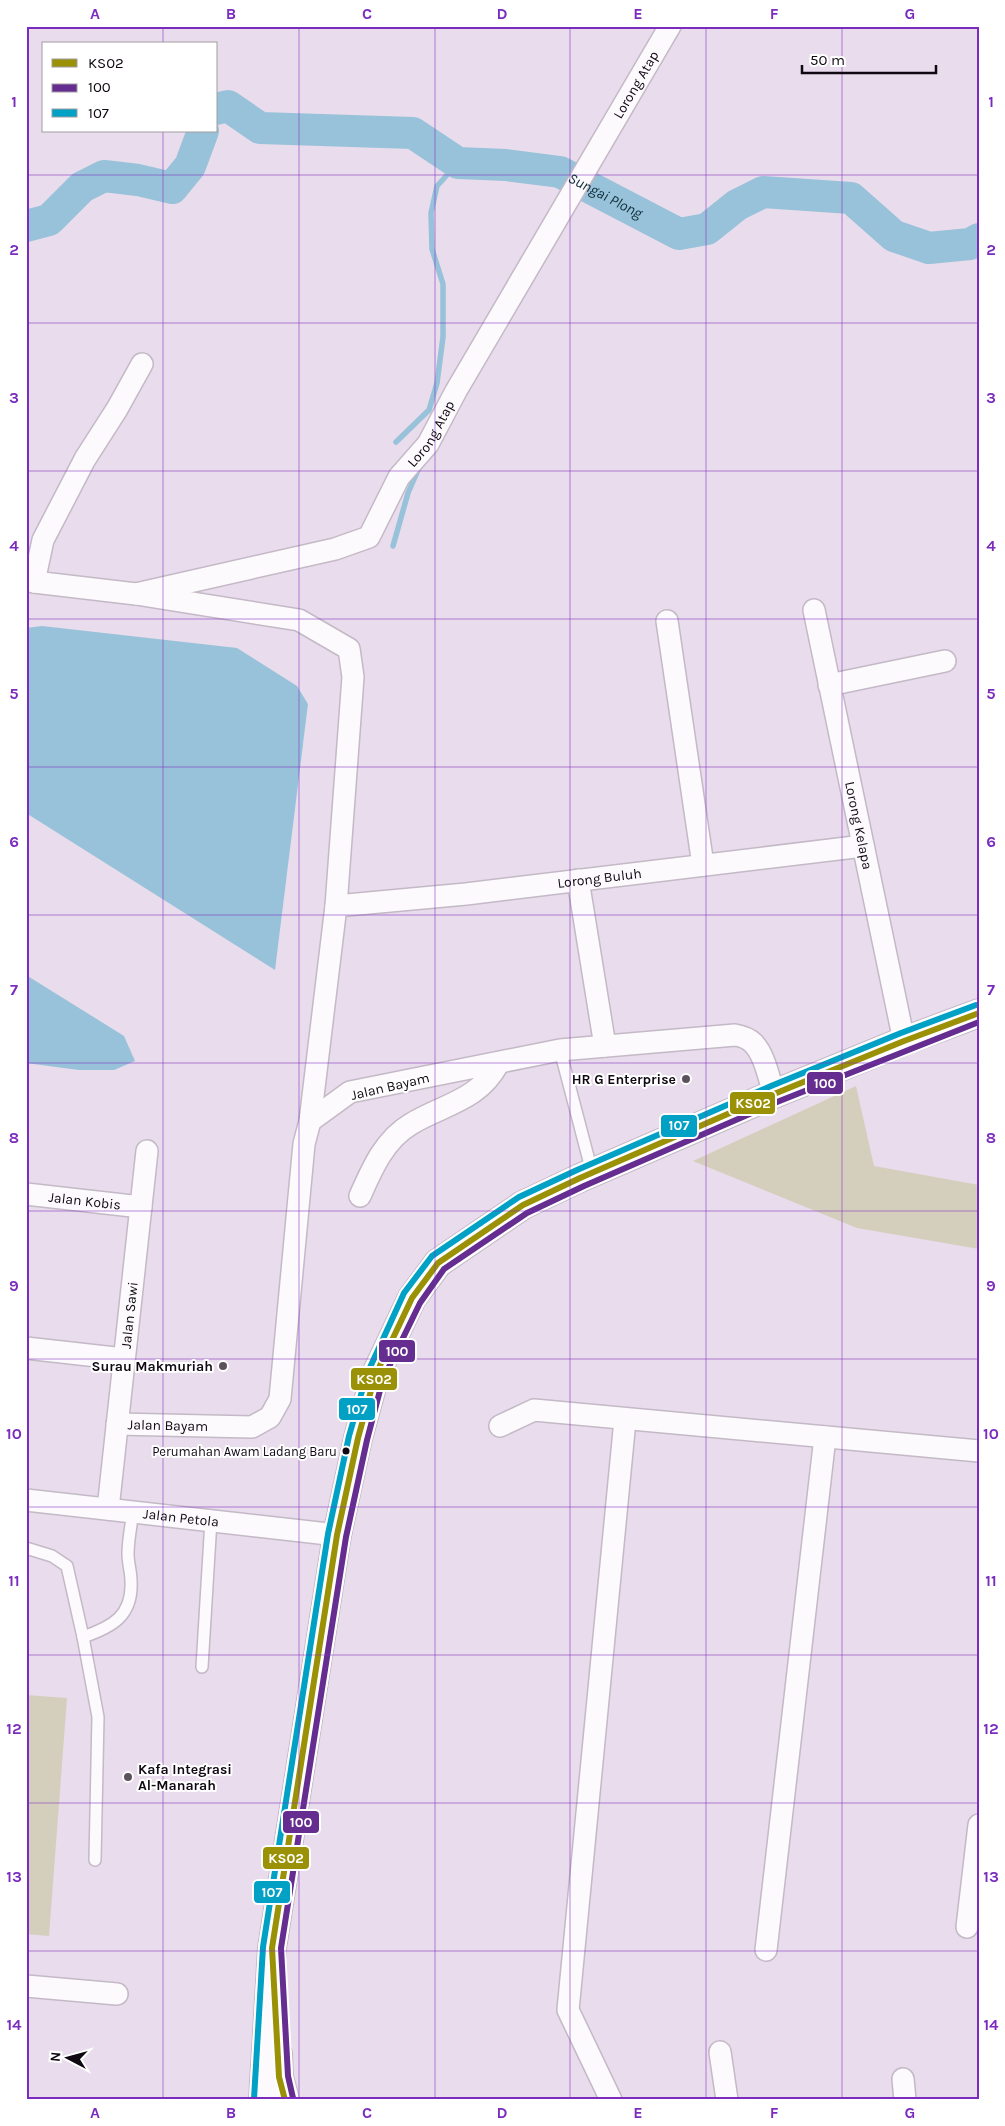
<svg xmlns="http://www.w3.org/2000/svg" width="1005" height="2126" viewBox="0 0 1005 2126" font-family="Karla,sans-serif">
<style>
.green{fill:#d4cfbc}
.water{fill:#97c2d9}
.lines{fill:none;stroke-linecap:round;stroke-linejoin:round}
.stream{stroke:#97c2d9;stroke-width:5.5}
.river{stroke:#97c2d9;stroke-width:32}
.service-casing{stroke:#c4b9c6;stroke-width:14}
.minor-casing{stroke:#c4b9c6;stroke-width:24}
.trunk-casing{stroke:#c4b9c6;stroke-width:30}
.service{stroke:#fcfafc;stroke-width:11}
.minor{stroke:#fcfafc;stroke-width:21}
.trunk{stroke:#fcfafc;stroke-width:28}
.bus-1-casing{stroke:#fff;stroke-width:10}
.bus-2-casing{stroke:#fff;stroke-width:10}
.bus-3-casing{stroke:#fff;stroke-width:10}
.bus-1{stroke:#9b9107;stroke-width:6}
.bus-2{stroke:#662d91;stroke-width:6}
.bus-3{stroke:#01a1c5;stroke-width:6}
.grid{fill:none;stroke:#7b2cbf;stroke-width:1;stroke-opacity:0.55}
.poi-dot{fill:#5c525e;stroke:#fff;stroke-width:2}
.bus-dot{fill:#100812;stroke:#fff;stroke-width:2}
.labels{text-anchor:middle;stroke-width:4;stroke-linejoin:round;paint-order:stroke}
.bus-label{font-size:13px;fill:#100812;stroke:#fff;text-anchor:end}
.street-label{font-size:14px;fill:#100812;stroke:#fff}
.poi-label{font-size:14px;font-weight:bold;fill:#100812;stroke:#fff;text-anchor:end}
.water-label{font-size:15px;font-style:italic;fill:#0d2d39;stroke:#fff}
.line-badge{stroke:#fff;stroke-width:2}
.badge-label{font-size:14px;text-anchor:middle;font-weight:bold;fill:#fff}
.neatline{fill:none;stroke:#7b2cbf;stroke-width:2}
.grid-label{font-size:16px;text-anchor:middle;font-weight:bold;fill:#7b2cbf}
</style>
<rect width="100%" height="100%" fill="#e9dcec"/>
<g class="green">
<path d="M856 1086 874 1166 979 1185V1249L857 1228 693 1161Z"/>
<path d="M26 1695 67 1698 49 1936 26 1934Z"/>
</g>
<g class="water">
<path d="M42 626 237 648 297 686 308 704 275 970 26 813V628Z"/>
<path d="M26 975 124 1036 135 1061 114 1070H79L26 1063Z"/>
</g>
<g class="lines">
<g class="stream">
<path d="M396 442 429 410 437 383 443 337V284L432 249 431 213 437 186 458 163"/>
<path d="M393 546 408 493 418 470 415 466"/>
</g>
<g class="river">
<path id="s1" d="M216 109 228 106 260 128 413 133 458 163 506 165 560 172 679 234 707 229 737 205 763 192 851 198 894 236 929 248 970 244 979 239"/>
<path d="M26 226 49 220 82 187 104 176 138 180 172 188 190 166 203 131"/>
</g>
<defs>
<g id="service">
<path d="M560 1050 592 1172"/>
<path d="M26 1548 52 1556 67 1566 83 1637 98 1717 95 1860"/>
<path d="M83 1637C112 1627 133 1616 131 1581 131 1572 128 1563 128 1554 128 1540 131 1526 133 1512"/>
<path d="M202 1667 211 1520"/>
</g>
<g id="minor">
<path id="s2" d="M26 576 34 582 136 594 335 549 369 537 399 477 428 444 456 391 670 26"/>
<path d="M34 582 43 540 85 459 117 409 142 364"/>
<path id="s3" d="M814 610 904 1041"/>
<path d="M667 621 703 865"/>
<path d="M829 685 945 661"/>
<path d="M578 880 605 1046"/>
<path id="s4" d="M336 906 466 894 863 846"/>
<path d="M310 1121 350 1092 560 1050 735 1035C741 1036 748 1038 753 1043 765 1055 769 1079 774 1094"/>
<path id="s5" d="M26 1194 141 1207"/>
<path d="M360 1196C372 1169 384 1140 411 1124 444 1104 478 1101 498 1064"/>
<path d="M26 1348 124 1359"/>
<path id="s6" d="M117 1424 252 1427 270 1417 280 1399 304 1144 310 1121 336 906 353 677 349 649 299 620 136 594"/>
<path d="M500 1426 534 1410 979 1451"/>
<path id="s7" d="M26 1500 337 1535"/>
<path id="s8" d="M108 1509 147 1151"/>
<path d="M967 1927 979 1825"/>
<path d="M766 1950 825 1437"/>
<path d="M26 1986 117 1994"/>
<path d="M720 2052 727 2100"/>
<path d="M903 2079 905 2100"/>
<path d="M611 2100 568 2010 625 1420"/>
</g>
<g id="trunk">
<path d="M278 2054 279 2077 285 2100"/>
<path d="M263 2100 272 1948 337 1535 358 1438 375 1376 412 1298 438 1263 523 1205 580 1178 774 1094 904 1041 979 1013"/>
</g>
</defs>
<use href="#service" class="service-casing"/>
<use href="#minor" class="minor-casing"/>
<use href="#trunk" class="trunk-casing"/>
<use href="#service" class="service"/>
<use href="#minor" class="minor"/>
<use href="#trunk" class="trunk"/>
<defs>
<path id="bus-1" d="M285 2100 279 2077 272 1948 337 1535 358 1438 375 1376 412 1298 438 1263 523 1205 580 1178 774 1094 904 1041 979 1013"/>
<path id="bus-2" d="M293 2098 288 2076 281 1948 346 1537 367 1440 383 1379 420 1303 444 1269 527 1213 584 1186 777 1102 979 1022"/>
<path id="bus-3" d="M254 2099 263 1947 328 1534 349 1436 367 1374 404 1293 432 1256 519 1197 577 1170 771 1086 901 1033 976 1005"/>
</defs>
<use href="#bus-1" class="bus-1-casing"/>
<use href="#bus-2" class="bus-2-casing"/>
<use href="#bus-3" class="bus-3-casing"/>
<use href="#bus-1" class="bus-1"/>
<use href="#bus-2" class="bus-2"/>
<use href="#bus-3" class="bus-3"/>
</g>
<path class="grid" d="M163 26V44M299 26V2100M435 26V2100M570 26V2100M706 26V2100M842 26V2100M163 131V2100M26 175H979M26 323H979M26 471H979M26 619H979M26 767H979M26 915H979M26 1063H979M26 1211H979M26 1359H979M26 1507H979M26 1655H979M26 1803H979M26 1951H979"/>
<g class="poi-dot">
<circle cx="686" cy="1079" r="5"/>
<circle cx="223" cy="1366" r="5"/>
<circle cx="128" cy="1777" r="5"/>
</g>
<circle class="bus-dot" cx="346" cy="1451" r="4.5"/>
<g class="labels">
<g class="bus-label">
<text x="337" y="1456">Perumahan Awam Ladang Baru</text>
</g>
<g class="street-label">
<text dy="5" stroke="none"><textPath href="#s2" startOffset="879">Lorong Atap</textPath></text>
<text dy="5" stroke="none"><textPath href="#s2" startOffset="474">Lorong Atap</textPath></text>
<text dy="5" stroke="none"><textPath href="#s3" startOffset="220">Lorong Kelapa</textPath></text>
<text dy="5" stroke="none"><textPath href="#s4" startOffset="265">Lorong Buluh</textPath></text>
<text transform="translate(390 1086) rotate(-13)" y="5">Jalan Bayam</text>
<text dy="5" stroke="none"><textPath href="#s5" startOffset="59">Jalan Kobis</textPath></text>
<text dy="5" stroke="none"><textPath href="#s8" startOffset="195">Jalan Sawi</textPath></text>
<text dy="5" stroke="none"><textPath href="#s6" startOffset="51">Jalan Bayam</textPath></text>
<text dy="5" stroke="none"><textPath href="#s7" startOffset="156">Jalan Petola</textPath></text>
</g>
<g class="poi-label">
<text x="676" y="1084">HR G Enterprise</text>
<text x="213" y="1371">Surau Makmuriah</text>
<text x="138" y="1774" text-anchor="start">Kafa Integrasi<tspan x="138" dy="16">Al-Manarah</tspan></text>
</g>
<g class="water-label">
<text dy="5" stroke="none"><textPath href="#s1" startOffset="412">Sungai Plong</textPath></text>
</g>
</g>
<g class="line-badge">
<rect x="806" y="1071" width="38" height="24" rx="5" fill="#662d91"/>
<rect x="729" y="1091" width="47" height="24" rx="5" fill="#9b9107"/>
<rect x="660" y="1114" width="38" height="24" rx="5" fill="#01a1c5"/>
<rect x="378" y="1339" width="38" height="24" rx="5" fill="#662d91"/>
<rect x="350" y="1367" width="48" height="24" rx="5" fill="#9b9107"/>
<rect x="338" y="1397" width="38" height="24" rx="5" fill="#01a1c5"/>
<rect x="282" y="1810" width="38" height="24" rx="5" fill="#662d91"/>
<rect x="262" y="1846" width="48" height="24" rx="5" fill="#9b9107"/>
<rect x="253" y="1880" width="38" height="24" rx="5" fill="#01a1c5"/>
</g>
<g class="badge-label">
<text x="825" y="1088">100</text>
<text x="753" y="1108">KS02</text>
<text x="679" y="1130">107</text>
<text x="397" y="1356">100</text>
<text x="374" y="1384">KS02</text>
<text x="357" y="1414">107</text>
<text x="301" y="1827">100</text>
<text x="286" y="1863">KS02</text>
<text x="272" y="1897">107</text>
</g>
<rect width="1005" height="2126" fill="none" stroke="#ffffff" stroke-width="55"/>
<rect x="42" y="42" width="175" height="90" fill="#ffffff" stroke="#9f9ca0"/>
<rect x="52" y="59" width="25" height="8" fill="#9b9107" stroke="#9f9ca0"/>
<text x="88" y="68" font-size="15" fill="#100812">KS02</text>
<rect x="52" y="84" width="25" height="8" fill="#662d91" stroke="#9f9ca0"/>
<text x="88" y="92" font-size="15" fill="#100812">100</text>
<rect x="52" y="109" width="25" height="8" fill="#01a1c5" stroke="#9f9ca0"/>
<text x="88" y="118" font-size="15" fill="#100812">107</text>
<g transform="translate(68 2058) rotate(276)" stroke="#ffffff" stroke-width="4" paint-order="stroke">
<path d="M0-4L9 19L0 12L-9 19Z" fill="#100812"/>
<text y="-8" font-size="14" font-weight="bold" text-anchor="middle" fill="#100812">N</text>
</g>
<path d="M802 65v8h134v-8" fill="none" stroke="#100812" stroke-width="2.5"/>
<text x="810" y="65" font-size="15" fill="#100812" stroke="#ffffff" stroke-width="4" paint-order="stroke">50 m</text>
<rect x="28" y="28" width="950" height="2070" class="neatline"/>
<g class="grid-label">
<text x="95" y="19">A</text>
<text x="231" y="19">B</text>
<text x="367" y="19">C</text>
<text x="502" y="19">D</text>
<text x="638" y="19">E</text>
<text x="774" y="19">F</text>
<text x="910" y="19">G</text>
<text x="14" y="107">1</text>
<text x="991" y="107">1</text>
<text x="14" y="255">2</text>
<text x="991" y="255">2</text>
<text x="14" y="403">3</text>
<text x="991" y="403">3</text>
<text x="14" y="551">4</text>
<text x="991" y="551">4</text>
<text x="14" y="699">5</text>
<text x="991" y="699">5</text>
<text x="14" y="847">6</text>
<text x="991" y="847">6</text>
<text x="14" y="995">7</text>
<text x="991" y="995">7</text>
<text x="14" y="1143">8</text>
<text x="991" y="1143">8</text>
<text x="14" y="1291">9</text>
<text x="991" y="1291">9</text>
<text x="14" y="1439">10</text>
<text x="991" y="1439">10</text>
<text x="14" y="1586">11</text>
<text x="991" y="1586">11</text>
<text x="14" y="1734">12</text>
<text x="991" y="1734">12</text>
<text x="14" y="1882">13</text>
<text x="991" y="1882">13</text>
<text x="14" y="2030">14</text>
<text x="991" y="2030">14</text>
<text x="95" y="2118">A</text>
<text x="231" y="2118">B</text>
<text x="367" y="2118">C</text>
<text x="502" y="2118">D</text>
<text x="638" y="2118">E</text>
<text x="774" y="2118">F</text>
<text x="910" y="2118">G</text>
</g>
</svg>
